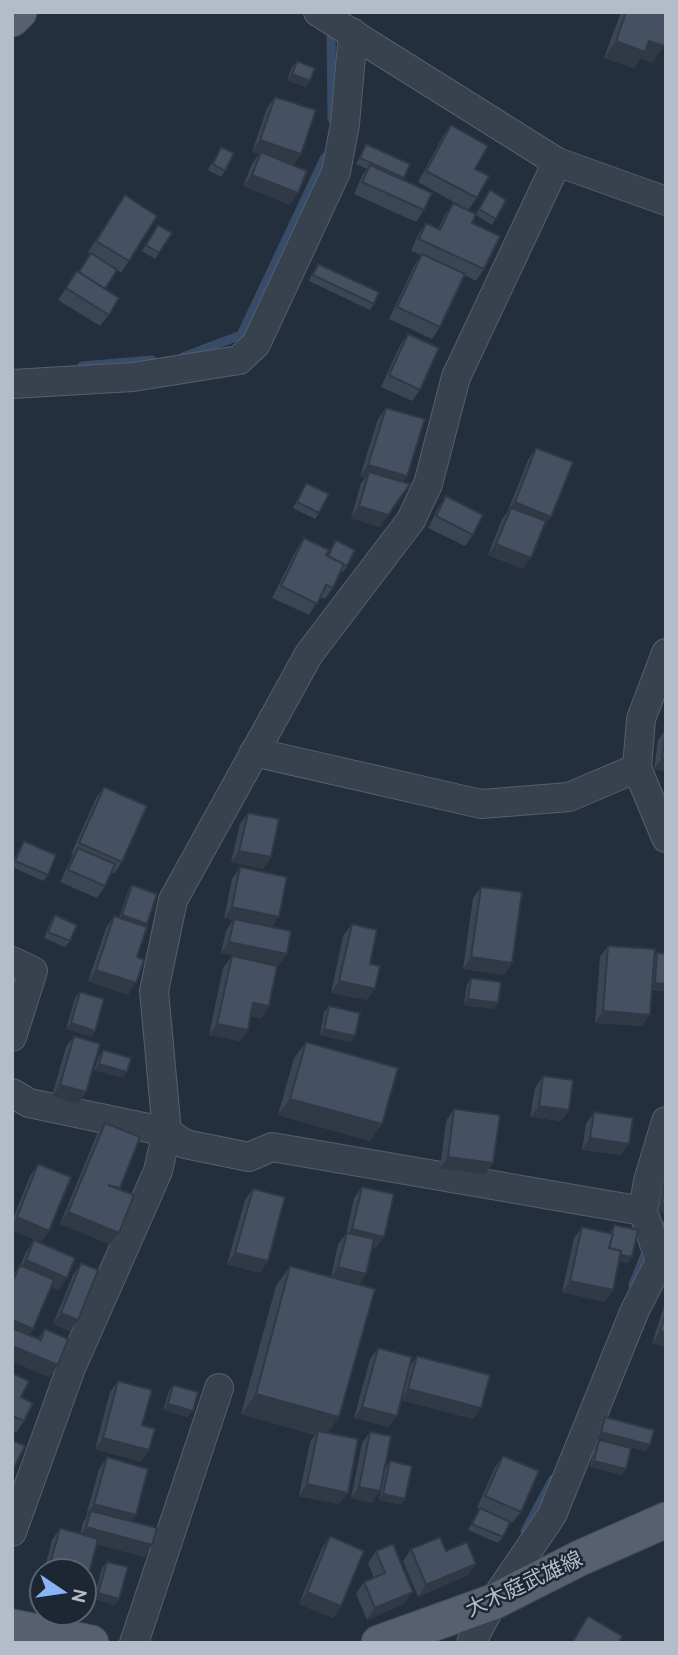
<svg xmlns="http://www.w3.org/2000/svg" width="678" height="1655" viewBox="0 0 678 1655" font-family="Cabin,'Noto Sans JP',sans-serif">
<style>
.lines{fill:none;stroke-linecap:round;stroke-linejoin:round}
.stream{stroke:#394c67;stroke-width:9}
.minor-casing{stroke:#565f6c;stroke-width:30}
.major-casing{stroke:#414a57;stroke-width:37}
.minor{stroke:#38414e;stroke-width:28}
.major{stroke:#56606e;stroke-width:35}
.wall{fill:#3b4654}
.shaded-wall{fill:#303945}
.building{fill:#455162;stroke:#303945;stroke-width:2}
.labels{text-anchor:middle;stroke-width:5;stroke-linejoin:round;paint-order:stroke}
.street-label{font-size:21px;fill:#b4bcc9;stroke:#1d2633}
</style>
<rect width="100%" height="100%" fill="#242f3e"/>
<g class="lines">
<g class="stream">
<path d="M331 28 332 119"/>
<path d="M183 357 241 335 325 157"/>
<path d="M82 366 152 360"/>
<path d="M665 1226 666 1225"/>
<path d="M633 1285 644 1257"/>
<path d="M525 1531 553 1479"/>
</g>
<defs>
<g id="minor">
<path d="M318 12 557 162 666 201"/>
<path d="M12 384 133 377 239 360 256 344 336 172 345 124 353 33"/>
<path d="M666 653 641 719 637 768 666 838"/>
<path d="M254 752 481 804 569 797 637 768"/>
<path d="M12 961 33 971 12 1037"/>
<path d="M12 1093 29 1103 167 1132 185 1144 249 1157 272 1147 643 1211"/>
<path d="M12 1532 71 1368 158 1171 167 1132 154 991 173 900 309 654 411 520 428 484 456 377 557 162"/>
<path d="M134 1643 219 1388"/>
<path d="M471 1643 493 1602 552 1515 635 1310 660 1261 643 1211 648 1181 666 1121"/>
</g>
<g id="major">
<path d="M12 19 19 12"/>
<path d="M12 1627 91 1643"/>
<path d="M379 1643 493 1602 580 1558 666 1520"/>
</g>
</defs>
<use href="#minor" class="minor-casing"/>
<use href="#major" class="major-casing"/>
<use href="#minor" class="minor"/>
<use href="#major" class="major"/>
</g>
<g class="wall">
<path d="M621 12H666L652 63 641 58 634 68 604 58Z"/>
<path d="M297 61 310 81 306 87 287 80 292 67Z"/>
<path d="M275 97 301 154 293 165 290 205 243 186 252 164 259 154 252 152 267 108Z"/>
<path d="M451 125 475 169 477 198 468 210 418 182 443 136Z"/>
<path d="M366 144 404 178 403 180 424 210 416 222 354 194 362 176 367 169 356 164Z"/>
<path d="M221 147 225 171 221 177 208 170Z"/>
<path d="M490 190 496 219 492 225 476 215 472 223 484 269 476 281 464 275 440 327 432 339 389 319 414 266 421 255 411 251 418 235 426 223 438 229 445 215 453 203 476 214Z"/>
<path d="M125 195 129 261 121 273 117 270 105 289 109 315 100 326 58 300 77 271 79 272 91 254 88 252Z"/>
<path d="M154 231 172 233 155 259 142 251Z"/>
<path d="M318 264 374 304 370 310 309 281 314 270Z"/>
<path d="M408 334 420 390 412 401 381 387 400 345Z"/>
<path d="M386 408 403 482 380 527 351 518 361 483 365 478 360 476 378 419Z"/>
<path d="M536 448 543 529 523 569 488 555 502 519 507 513 528 460Z"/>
<path d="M306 483 319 513 315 519 293 508Z"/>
<path d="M446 496 473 535 465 546 428 528 438 508Z"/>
<path d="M304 538 327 556 336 540 347 566 343 572 341 571 333 588 325 599 320 597 309 615 272 598 296 550Z"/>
<path d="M666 729V771L654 769 658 740Z"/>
<path d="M104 787 122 862 114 874 111 872 105 886 97 898 60 882 73 855 71 854 96 798Z"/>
<path d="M248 813 271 857 263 869 231 862 240 824Z"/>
<path d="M24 841 48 875 43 881 12 867V863L20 847Z"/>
<path d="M240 867 287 954 278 965 221 953 226 931 233 920 224 918 232 879Z"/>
<path d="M132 885 147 924 145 926 128 995 88 981 106 928 114 916 119 918 128 891Z"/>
<path d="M481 887 512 963 504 975 463 969 473 898Z"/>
<path d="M55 915 70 941 65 947 44 938 51 921Z"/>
<path d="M352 924 370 964 375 989 367 1000 331 993 343 936Z"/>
<path d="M608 946 655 957 657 953 666 991 652 990 642 1026 595 1023 600 957Z"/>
<path d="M232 956 269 1006 261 1018 251 1016 248 1030 240 1041 209 1035 223 968Z"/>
<path d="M471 978 494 1009 464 1005 467 984Z"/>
<path d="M80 992 95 1031 91 1037 66 1029 75 998Z"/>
<path d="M329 1006 351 1042 320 1035 324 1012Z"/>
<path d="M74 1036 86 1092 78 1104 52 1096 66 1047Z"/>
<path d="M306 1042 382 1124 370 1141 278 1115 294 1058Z"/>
<path d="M103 1050 123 1078 94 1070 99 1056Z"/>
<path d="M543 1076 569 1110 561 1121 530 1117 535 1088Z"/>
<path d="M454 1109 493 1163 485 1175 440 1168 446 1121Z"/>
<path d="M594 1112 621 1155 582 1150 586 1124Z"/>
<path d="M105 1123 119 1189 110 1244 60 1224 97 1134Z"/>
<path d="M38 1164 49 1231 41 1242 12 1230V1221L30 1176Z"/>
<path d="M665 1177H666V1213L658 1210 661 1183Z"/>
<path d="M362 1187 376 1248 372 1247 359 1284 328 1433 339 1504 299 1496 310 1442 315 1435 241 1414 276 1286 290 1266 331 1277 338 1244 346 1234 354 1198Z"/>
<path d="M253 1189 260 1273 227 1264 245 1200Z"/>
<path d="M614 1225 628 1263 619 1261 605 1302 562 1292 574 1238 582 1227 610 1233Z"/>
<path d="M34 1240 59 1290 51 1286 33 1329 29 1335 38 1339 45 1329 58 1365 49 1377 12 1361V1276L20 1266 26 1252Z"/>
<path d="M81 1263 78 1320 70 1331 53 1324 73 1275Z"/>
<path d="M666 1301V1347L652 1343Z"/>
<path d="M378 1348 410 1366 417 1356 481 1408 473 1419 401 1400 389 1427 354 1418 370 1359Z"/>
<path d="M12 1373 21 1397 24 1421 16 1433 12 1431Z"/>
<path d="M118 1381 141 1462 95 1449 110 1392Z"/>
<path d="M173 1385 188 1417 163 1410 169 1391Z"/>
<path d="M605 1417 646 1451 597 1438 600 1423Z"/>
<path d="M370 1432 372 1503 351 1498 362 1443Z"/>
<path d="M599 1440 622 1475 590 1467 595 1446Z"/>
<path d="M503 1456 521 1512 512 1523 509 1522 503 1537 498 1543 468 1530 479 1509 477 1508 495 1467Z"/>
<path d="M107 1457 131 1521 152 1545 144 1557 97 1544 84 1592V1571H44L52 1540 60 1528 80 1534 83 1522 87 1516H86L99 1469Z"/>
<path d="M390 1461 405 1499 401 1505 379 1500 386 1467Z"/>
<path d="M330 1536 341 1606 333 1618 299 1604 322 1548Z"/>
<path d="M411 1549 446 1551 476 1564 468 1575 418 1597 403 1561Z"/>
<path d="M376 1551 404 1604 367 1620 356 1594 364 1582 374 1578 368 1563Z"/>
<path d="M107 1562 115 1605 94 1599 102 1568Z"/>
<path d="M42 1576V1594L38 1593Z"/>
</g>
<g class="shaded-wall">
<path d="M616 41H649L664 46 652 63 641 58 634 68 604 58Z"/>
<path d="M292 74 310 81 306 87 287 80Z"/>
<path d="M260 140 301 154 293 166 252 152Z"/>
<path d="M252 175 298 193 290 205 243 186Z"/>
<path d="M368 465 407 476 399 488 369 472 365 478 360 476Z"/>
<path d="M515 502 551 517 543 529 510 509Z"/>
<path d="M359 506 388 515 380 527 351 518Z"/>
<path d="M496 544 531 558 523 569 488 555Z"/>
<path d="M662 758H666V771L654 769Z"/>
<path d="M239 851 271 857 263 869 231 862Z"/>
<path d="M232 907 279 917 271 928 224 918Z"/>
<path d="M122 915 147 924 143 930 118 921Z"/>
<path d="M229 942 287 954 278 965 221 953Z"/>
<path d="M471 957 512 963 504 975 463 969Z"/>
<path d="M96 970 136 983 128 995 88 981Z"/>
<path d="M339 981 375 989 367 1000 331 993Z"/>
<path d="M655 983 666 984V991L651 989Z"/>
<path d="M468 999 498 1003 494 1009 464 1005Z"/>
<path d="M253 1003 269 1006 261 1018 245 1014Z"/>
<path d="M603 1011 650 1015 642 1026 595 1023Z"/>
<path d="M71 1023 95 1031 91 1037 66 1029Z"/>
<path d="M217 1024 248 1030 240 1041 209 1035Z"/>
<path d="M324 1029 355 1036 351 1042 320 1035Z"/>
<path d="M99 1064 127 1072 123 1078 94 1070Z"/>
<path d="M60 1085 86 1092 78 1104 52 1096Z"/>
<path d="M290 1099 382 1124 370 1141 278 1115Z"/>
<path d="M539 1106 569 1110 561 1121 530 1117Z"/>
<path d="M590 1138 629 1144 621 1155 582 1150Z"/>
<path d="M448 1157 493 1163 485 1175 440 1168Z"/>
<path d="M662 1204 666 1205V1213L658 1210Z"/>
<path d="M68 1212 119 1233 110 1244 60 1224Z"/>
<path d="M17 1217 49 1231 41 1242 12 1230V1224Z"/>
<path d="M352 1229 384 1237 376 1248 344 1240Z"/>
<path d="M609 1252 632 1257 628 1263 604 1258Z"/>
<path d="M235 1253 268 1261 260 1273 227 1264Z"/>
<path d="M26 1260 67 1278 59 1290 17 1272Z"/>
<path d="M338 1267 366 1274 358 1286 330 1279Z"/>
<path d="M570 1281 613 1290 605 1302 562 1292Z"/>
<path d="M61 1313 78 1320 70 1331 53 1324Z"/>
<path d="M12 1320 33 1329 25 1341 12 1335Z"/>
<path d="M660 1331 666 1333V1347L652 1343Z"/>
<path d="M12 1346 58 1365 49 1377 12 1361Z"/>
<path d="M408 1389 481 1408 473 1419 400 1400Z"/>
<path d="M256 1394 339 1417 325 1437 318 1431 315 1435 241 1414Z"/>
<path d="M168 1404 193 1411 188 1417 163 1410Z"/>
<path d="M362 1407 397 1416 389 1427 354 1418Z"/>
<path d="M601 1432 650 1445 646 1451 597 1438Z"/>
<path d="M103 1438 149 1450 141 1462 95 1449Z"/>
<path d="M594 1461 626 1469 622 1475 590 1467Z"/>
<path d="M307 1484 348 1493 339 1504 299 1496Z"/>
<path d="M359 1487 380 1491 372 1503 351 1498Z"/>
<path d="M383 1494 405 1499 401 1505 379 1500Z"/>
<path d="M94 1504 136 1515 128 1527 91 1511 87 1516H86Z"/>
<path d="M86 1527 152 1545 144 1557 78 1539Z"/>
<path d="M476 1564 468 1575 418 1597 426 1585Z"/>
<path d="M42 1586V1594L38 1593Z"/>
<path d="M307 1592 341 1606 333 1618 299 1604Z"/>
<path d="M413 1592 404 1604 367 1620 375 1608Z"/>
<path d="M98 1593 119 1599 115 1605 94 1599Z"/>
</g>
<g class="building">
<path d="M626 12H666V41L664 46 649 41 645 52 616 41Z"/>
<path d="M297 61 315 68 310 81 292 74Z"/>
<path d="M275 97 316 110 301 154 260 140Z"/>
<path d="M451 125 488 146 475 169 489 176 477 198 426 171Z"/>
<path d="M366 144 410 164 404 178 360 158Z"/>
<path d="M221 147 234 153 225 171 213 164Z"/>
<path d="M261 152 307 171 298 193 252 175Z"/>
<path d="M370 165 432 193 424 210 362 182Z"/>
<path d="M490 190 506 200 496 219 479 209Z"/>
<path d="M125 195 157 216 129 261 96 241Z"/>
<path d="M453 203 476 214 472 223 500 236 484 269 419 239 426 223 440 230Z"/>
<path d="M158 225 172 233 159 253 146 245Z"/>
<path d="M91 253 117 270 105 289 79 272Z"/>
<path d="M422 254 465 274 440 327 397 307Z"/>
<path d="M318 264 379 292 374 304 313 275Z"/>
<path d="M77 271 119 298 109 315 66 288Z"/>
<path d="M408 334 439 348 420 390 389 375Z"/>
<path d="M386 408 425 419 407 476 368 465Z"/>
<path d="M536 448 573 462 551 517 515 502Z"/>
<path d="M369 472 410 484 388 515 359 506Z"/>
<path d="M306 483 329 494 319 513 297 502Z"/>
<path d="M446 496 483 515 473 535 436 516Z"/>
<path d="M511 508 546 521 531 558 496 544Z"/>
<path d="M304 538 329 550 326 555 344 564 333 588 326 585 317 604 281 586Z"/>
<path d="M336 540 355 550 347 566 328 556Z"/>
<path d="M666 729V758H662Z"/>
<path d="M104 787 147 806 122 862 79 843Z"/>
<path d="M248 813 279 819 271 857 239 851Z"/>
<path d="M24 841 56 855 48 875 15 861Z"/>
<path d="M78 848 115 864 105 886 68 870Z"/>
<path d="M240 867 287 877 279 917 232 907Z"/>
<path d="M132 885 157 894 147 924 122 915Z"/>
<path d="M481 887 522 892 512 963 471 957Z"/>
<path d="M55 915 77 925 70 941 48 932Z"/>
<path d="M114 916 147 927 137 957 144 960 136 983 96 970Z"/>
<path d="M234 919 291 931 287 954 229 942Z"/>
<path d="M352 924 377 930 370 964 380 966 375 989 339 981Z"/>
<path d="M608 946 655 949 650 1015 603 1011Z"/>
<path d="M657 953 666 954V984L655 983Z"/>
<path d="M232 956 277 966 269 1006 253 1003 248 1030 217 1024Z"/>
<path d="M471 978 501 982 498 1003 468 999Z"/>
<path d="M80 992 104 999 95 1031 71 1023Z"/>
<path d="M329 1006 360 1013 355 1036 324 1029Z"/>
<path d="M74 1036 100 1044 86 1092 60 1085Z"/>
<path d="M306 1042 398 1068 382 1124 290 1099Z"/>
<path d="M103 1050 131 1058 127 1072 99 1064Z"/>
<path d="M543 1076 573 1080 569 1110 539 1106Z"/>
<path d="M454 1109 500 1115 493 1163 448 1157Z"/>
<path d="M594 1112 633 1118 629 1144 590 1138Z"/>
<path d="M105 1123 140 1137 120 1188 108 1185 134 1195 119 1233 68 1212Z"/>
<path d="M38 1164 71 1177 49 1231 17 1217Z"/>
<path d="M665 1177H666V1205L662 1204Z"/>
<path d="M362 1187 394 1194 384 1237 352 1229Z"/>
<path d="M253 1189 285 1197 268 1261 235 1253Z"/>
<path d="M614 1225 638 1230 632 1257 621 1255V1251L609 1248Z"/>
<path d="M582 1227 613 1234 609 1248 621 1251 613 1290 570 1281Z"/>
<path d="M347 1233 374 1239 366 1274 338 1267Z"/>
<path d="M34 1240 75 1258 67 1278 26 1260Z"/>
<path d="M81 1263 98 1270 78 1320 61 1313Z"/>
<path d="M20 1265 54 1280 33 1329 12 1320V1283Z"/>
<path d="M290 1266 375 1289 339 1417 256 1394Z"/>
<path d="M666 1313V1333L660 1331Z"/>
<path d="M12 1328 41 1340 45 1329 68 1339 58 1365 12 1346Z"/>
<path d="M378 1348 412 1357 397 1416 362 1407Z"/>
<path d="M417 1356 490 1375 481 1408 408 1389Z"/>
<path d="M12 1373 29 1381 21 1397 33 1403 24 1421 13 1416 12 1417Z"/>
<path d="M118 1381 152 1390 142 1425 155 1429 149 1450 103 1438Z"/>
<path d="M173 1385 198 1392 193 1411 168 1404Z"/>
<path d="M605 1417 654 1430 650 1445 601 1432Z"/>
<path d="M318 1431 358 1439 348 1493 307 1484Z"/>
<path d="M370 1432 391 1436 380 1491 359 1487Z"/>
<path d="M12 1440 25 1446 15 1466 12 1464Z"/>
<path d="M599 1440 631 1448 626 1469 594 1461Z"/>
<path d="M503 1456 539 1471 521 1512 485 1496Z"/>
<path d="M107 1457 148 1469 136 1515 94 1504Z"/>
<path d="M390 1461 412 1466 405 1499 383 1494Z"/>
<path d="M480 1508 510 1522 503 1537 472 1524Z"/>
<path d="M91 1511 157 1528 152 1545 86 1527Z"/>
<path d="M60 1528 98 1539 84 1592V1571H48Z"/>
<path d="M330 1536 364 1551 341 1606 307 1592Z"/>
<path d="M440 1537 446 1551 467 1542 476 1564 426 1585 411 1549Z"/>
<path d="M393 1544 413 1592 375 1608 364 1582 385 1573 376 1551Z"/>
<path d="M107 1562 128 1567 119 1599 98 1593Z"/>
<path d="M588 1616 622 1636 618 1643H572Z"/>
</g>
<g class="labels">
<g class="street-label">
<text transform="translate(524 1584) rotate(-25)" y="7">大木庭武雄線</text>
</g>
</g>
<rect width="678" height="1655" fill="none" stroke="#b4bcc9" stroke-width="28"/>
<g transform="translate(63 1592) rotate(103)"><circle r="33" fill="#1d2633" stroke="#59626f" stroke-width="2"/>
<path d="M0-5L12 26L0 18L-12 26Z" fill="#8ab4f8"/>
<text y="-10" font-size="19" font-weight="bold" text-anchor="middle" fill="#b4bcc9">N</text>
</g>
</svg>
